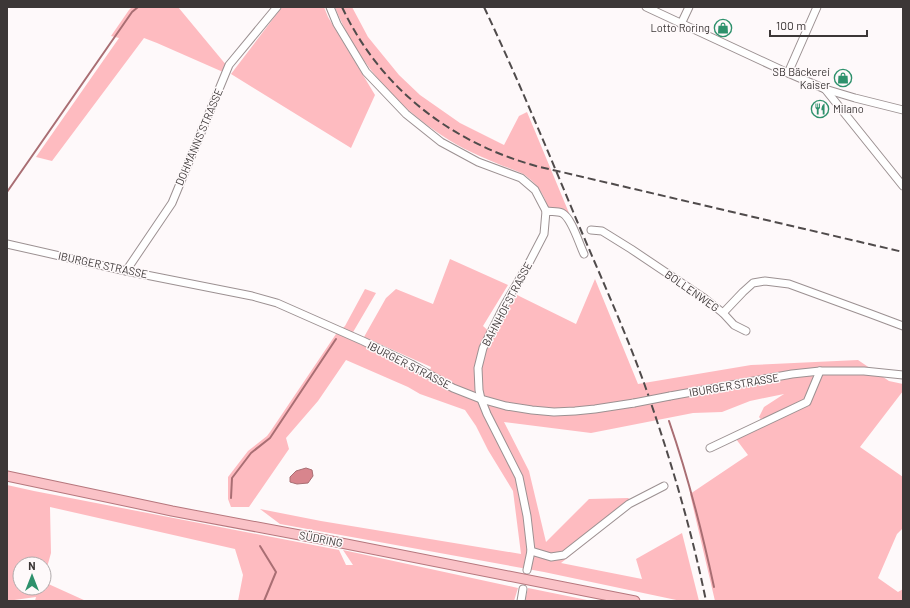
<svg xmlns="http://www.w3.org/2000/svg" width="910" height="608" viewBox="0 0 910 608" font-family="Barlow,sans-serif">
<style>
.green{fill:#febbc0}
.water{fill:#d8858d;stroke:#a96e73}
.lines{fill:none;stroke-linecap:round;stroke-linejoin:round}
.stream{stroke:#a96e73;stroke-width:2}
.minor-casing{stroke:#9c9192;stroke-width:9}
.major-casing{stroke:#b6777d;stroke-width:11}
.minor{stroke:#fff;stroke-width:7}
.major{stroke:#fac2c7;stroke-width:9}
.rail{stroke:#504b4b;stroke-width:2;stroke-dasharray:8 4;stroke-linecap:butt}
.minor-bridge-casing{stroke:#9c9192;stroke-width:9;stroke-linecap:butt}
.minor-bridge{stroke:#fff;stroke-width:7}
.labels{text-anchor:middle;stroke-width:3;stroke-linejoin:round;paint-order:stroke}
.poi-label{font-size:11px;fill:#3c3737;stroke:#fef9fa;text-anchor:end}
.street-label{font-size:11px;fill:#3c3737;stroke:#fef9fa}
</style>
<rect width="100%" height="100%" fill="#fef9fa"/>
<g class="green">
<path d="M132 7H178L227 66 223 72 157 43 144 38 52 161 36 157 119 38 111 36 129 10Z"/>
<path d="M282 7H324L328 17 375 95 351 148 231 74Z"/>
<path d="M335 7H352L368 37 399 75 420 95 460 123 504 145 519 116 527 112 569 213 550 216C547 200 540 186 526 176 520 171 504 167 496 163 474 154 453 144 434 130 391 100 354 56 335 7Z"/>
<path d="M450 259 508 285 483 326 494 336 515 294 576 324 595 279 638 384 751 365 858 360 889 381 903 384V391L860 447 903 477V528L897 534 878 578 898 592 903 589V601H715L690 494 748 455 736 439 765 424 759 417 764 407 784 394 750 401 722 412 693 413 591 433 504 422 529 471 546 542 589 499 628 498 636 503 561 563 642 579 636 559 682 533 699 601H681L544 572 280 524 260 509 321 521 521 554 513 491 488 450 476 426 465 410 420 394 408 387 346 360 318 401 286 438 289 449 249 507H231L228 499V477L248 451 267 436 270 432 336 334 345 326 365 289 376 293 349 339 403 364 428 377 431 367 364 337 386 298 396 289 433 304Z"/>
<path d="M7 485 34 491 339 550 346 565H353L343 550 518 588 514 601H238L243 575 235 549 50 507 51 553 44 578V564H20V588H44V582L86 601H35L36 597 7 601Z"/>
<path d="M528 588 592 601H525Z"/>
</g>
<path class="water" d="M306 468 312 470 313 476 308 483 297 484 290 482V477L296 471Z"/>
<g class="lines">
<g class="stream">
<path d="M7 192 132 12 138 7"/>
<path d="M669 421C688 476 702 531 714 587"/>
<path d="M231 498 232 478 251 453 270 438 336 339"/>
<path d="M260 546 276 572 264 601"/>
</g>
<defs>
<g id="minor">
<path d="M330 7 337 24 366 72 406 114 441 142 478 162 521 178 535 190 546 211 544 234 530 261 504 306 483 348 478 368 479 390 481 399 487 414 519 477 527 516 531 551 527 570"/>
<path d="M646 7 788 73 825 89 855 98 903 110"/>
<path d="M681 24 689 7"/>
<path d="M788 73 817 7"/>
<path d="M825 89 903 186"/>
<path d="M546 211C551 212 557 211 562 213 572 218 579 244 584 254"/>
<path d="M591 230 602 231 631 249 704 298 723 313 743 292 753 283 765 281 789 284 871 314 903 326"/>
<path d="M7 244 126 271 252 296 277 303 363 341 411 364 453 388 481 399 506 406 532 410 554 412 575 411 595 409 634 403"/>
<path d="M126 271 172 203 229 65 277 7"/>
<path d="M723 313 734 325 746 331"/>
<path d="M670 396 792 374 820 371H864L903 375"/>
<path d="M710 448 807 402 820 371"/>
<path d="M531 551 551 557 564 555 629 504 664 486"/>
<path d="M521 601 523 589"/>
</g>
<path id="major" d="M7 476 172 511 321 539 635 601"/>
</defs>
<use href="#minor" class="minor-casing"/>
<use href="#major" class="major-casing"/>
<use href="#minor" class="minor"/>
<use href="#major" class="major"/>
<g class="rail">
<path d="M342 7C380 88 450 142 536 166L903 252"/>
<path d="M484 7C517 77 547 149 577 221 600 275 624 328 644 383 669 454 691 527 706 601"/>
</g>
<defs>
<path id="minor-bridge" d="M634 403 670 396"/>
</defs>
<use href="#minor-bridge" class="minor-bridge-casing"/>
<use href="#minor-bridge" class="minor-bridge"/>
</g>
<defs>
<symbol id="shop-ring" viewBox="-11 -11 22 22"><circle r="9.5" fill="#fef9fa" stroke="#2e916c" stroke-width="1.5"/><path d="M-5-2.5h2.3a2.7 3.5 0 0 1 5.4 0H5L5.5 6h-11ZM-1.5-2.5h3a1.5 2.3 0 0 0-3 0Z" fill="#2e916c"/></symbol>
<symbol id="restaurant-ring" viewBox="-11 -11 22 22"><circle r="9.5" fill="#fef9fa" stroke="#2e916c" stroke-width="1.5"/><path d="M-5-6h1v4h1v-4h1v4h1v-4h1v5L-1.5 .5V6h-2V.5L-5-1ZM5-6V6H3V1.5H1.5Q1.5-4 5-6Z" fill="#2e916c"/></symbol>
</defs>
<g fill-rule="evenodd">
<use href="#shop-ring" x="713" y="18" width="20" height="20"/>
<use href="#shop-ring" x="833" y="68" width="20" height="20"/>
<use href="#restaurant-ring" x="810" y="99" width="20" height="20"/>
</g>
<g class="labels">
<g class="poi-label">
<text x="710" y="32">Lotto Roring</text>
<text x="830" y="76">SB Bäckerei<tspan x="830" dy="13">Kaiser</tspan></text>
<text x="833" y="113" text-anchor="start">Milano</text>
</g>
<g class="street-label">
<text transform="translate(199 137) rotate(-67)" y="4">DOHMANNS STRASSE</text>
<text transform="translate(103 265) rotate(12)" y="4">IBURGER STRASSE</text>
<text transform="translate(692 291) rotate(35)" y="4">BOLLENWEG</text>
<text transform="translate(507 304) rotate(-62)" y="4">BAHNHOFSTRASSE</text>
<text transform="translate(409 365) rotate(27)" y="4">IBURGER STRASSE</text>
<text transform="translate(734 385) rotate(-10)" y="4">IBURGER STRASSE</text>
<text transform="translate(321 539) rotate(11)" y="4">SÜDRING</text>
</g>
</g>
<rect width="910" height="608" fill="none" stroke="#3c3737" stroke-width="16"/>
<g transform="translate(32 576)"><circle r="19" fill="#fef9fa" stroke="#b0abac"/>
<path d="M0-3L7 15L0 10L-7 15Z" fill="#2e916c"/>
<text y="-6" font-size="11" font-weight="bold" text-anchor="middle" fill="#3c3737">N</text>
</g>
<path d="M770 30v6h97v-6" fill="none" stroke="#3c3737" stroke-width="2"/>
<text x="776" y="30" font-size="12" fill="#3c3737" stroke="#fef9fa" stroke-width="3" paint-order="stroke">100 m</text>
</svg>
